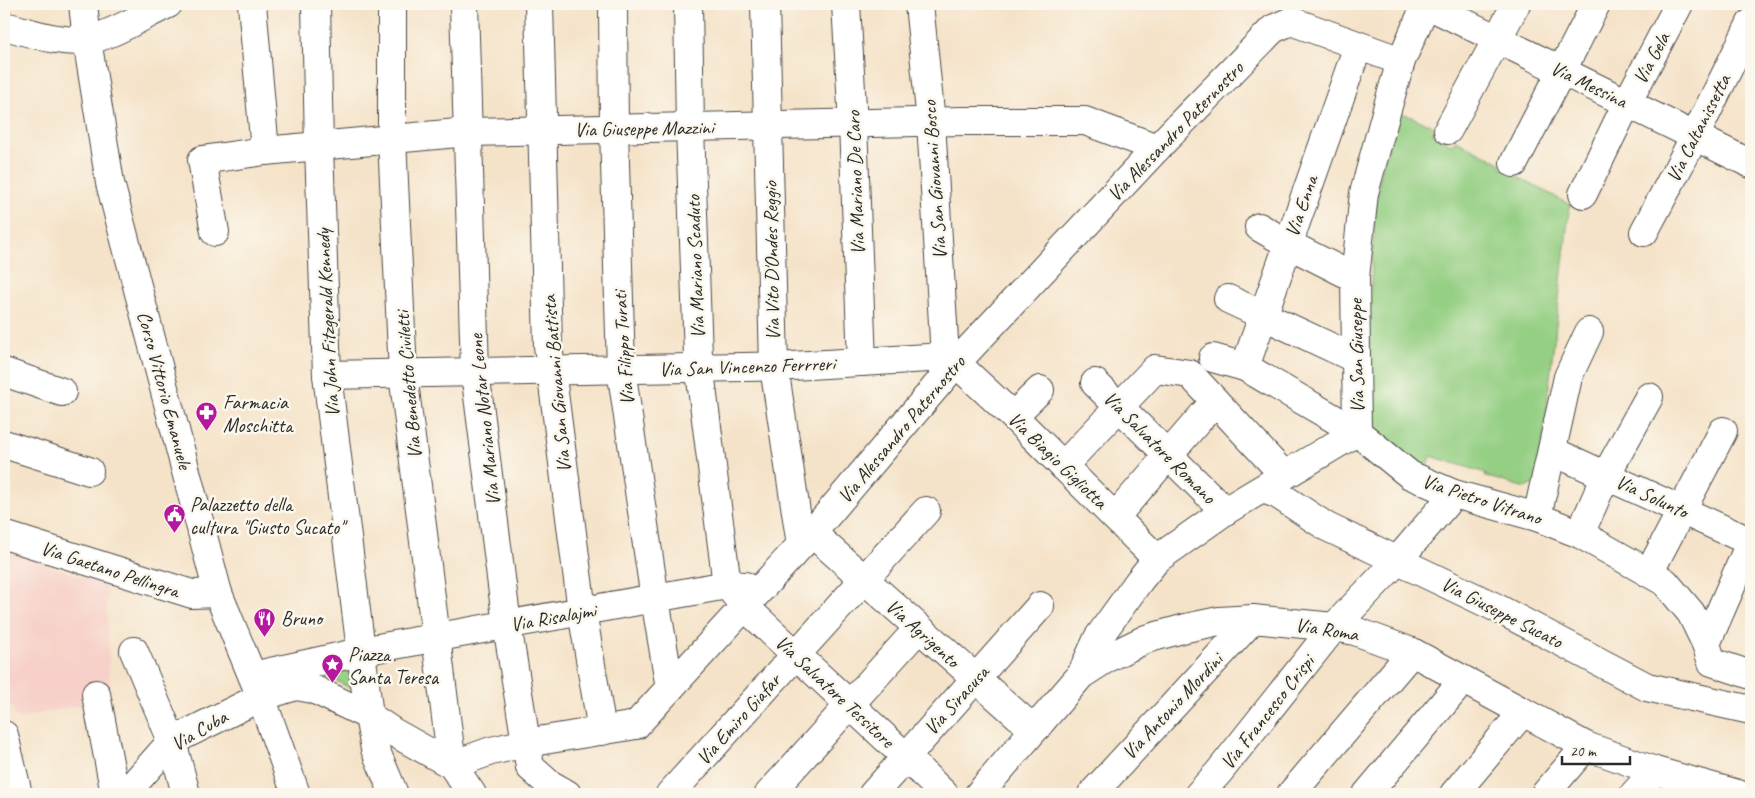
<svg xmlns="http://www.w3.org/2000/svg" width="1755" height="798" viewBox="0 0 1755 798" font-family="Caveat,sans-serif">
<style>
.built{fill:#f7d1c9}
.grass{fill:url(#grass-tufts);stroke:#607d57}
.pitch{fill:#94cf83;stroke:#607d57}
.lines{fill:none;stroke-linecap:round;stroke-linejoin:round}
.minor-casing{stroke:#494743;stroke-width:30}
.minor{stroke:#fff;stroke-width:28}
.labels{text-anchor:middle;stroke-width:5;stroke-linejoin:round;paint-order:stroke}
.street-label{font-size:20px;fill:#2b2b2b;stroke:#fbf7ec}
.poi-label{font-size:20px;fill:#2b2b2b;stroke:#fbf7ec;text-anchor:start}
</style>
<defs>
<pattern id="grass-tufts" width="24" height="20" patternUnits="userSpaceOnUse" patternTransform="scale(1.25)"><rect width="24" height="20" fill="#94cf83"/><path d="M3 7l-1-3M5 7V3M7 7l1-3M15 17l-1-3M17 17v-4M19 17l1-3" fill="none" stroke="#80b271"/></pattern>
</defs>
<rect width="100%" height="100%" fill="#fbf7ec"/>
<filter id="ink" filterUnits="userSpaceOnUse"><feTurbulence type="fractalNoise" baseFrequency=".02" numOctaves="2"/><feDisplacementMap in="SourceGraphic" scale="10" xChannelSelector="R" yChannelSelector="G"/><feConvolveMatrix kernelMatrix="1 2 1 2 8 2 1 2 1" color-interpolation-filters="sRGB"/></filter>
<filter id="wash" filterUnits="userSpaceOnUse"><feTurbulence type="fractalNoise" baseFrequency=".0096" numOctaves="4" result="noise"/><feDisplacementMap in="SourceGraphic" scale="20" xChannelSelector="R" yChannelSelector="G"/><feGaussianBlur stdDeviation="1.12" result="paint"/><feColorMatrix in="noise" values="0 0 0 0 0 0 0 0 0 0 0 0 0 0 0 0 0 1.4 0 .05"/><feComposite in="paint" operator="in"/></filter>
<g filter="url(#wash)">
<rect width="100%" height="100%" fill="#f5e3c9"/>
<path class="built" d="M4 550 106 585 110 692 83 697 84 704 16 719 13 707 4 709Z"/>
<path class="grass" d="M352 668 354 690 322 674Z"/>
<path class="pitch" d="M1400 112 1435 127 1432 133 1451 144 1456 140 1502 164 1501 168 1571 205 1569 211 1538 482 1525 488 1485 476 1486 473 1431 456 1427 469 1368 424 1369 318 1375 208 1381 169Z"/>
</g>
<g filter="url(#ink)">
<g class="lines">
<defs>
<g id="minor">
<path d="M83 4 87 40 110 183 218 593 261 697 296 794"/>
<path d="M252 4 265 151"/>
<path d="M316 4 319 147 327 375 369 716 375 749 394 794"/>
<path d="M392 4V139L403 374 452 765"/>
<path d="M464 4 475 372 507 625 530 767 548 783 567 794"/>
<path d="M539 4 548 346 582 611 602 731"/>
<path d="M613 4 614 129 621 369 655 599 670 688"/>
<path d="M688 4 690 127 698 356 727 585"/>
<path d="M765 4 774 367 801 545"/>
<path d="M846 4 853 124 862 362"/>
<path d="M919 4 931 122 945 357"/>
<path d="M4 26C30 32 60 44 87 40 109 37 146 14 168 4"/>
<path d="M1448 130 1516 4"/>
<path d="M1514 163 1596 4"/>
<path d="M1583 194 1627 103 1679 4"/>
<path d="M1259 227 1288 244 1355 278"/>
<path d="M215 232 202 160 265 151 468 132 963 121H1085L1157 148"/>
<path d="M1644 232 1695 136 1751 23"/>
<path d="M1228 299 1356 359"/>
<path d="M1213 358 1245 367 1357 432 1410 475 1454 494 1537 517 1580 534 1665 582 1691 613 1706 644"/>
<path d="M1245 367 1358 46"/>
<path d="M4 372 62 392"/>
<path d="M327 375 792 366 945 357 956 363 1013 416 1157 559"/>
<path d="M1095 383 1225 511"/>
<path d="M1013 416 1040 390"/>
<path d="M4 444 89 471"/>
<path d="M1552 451 1751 542"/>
<path d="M1063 466 1155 369 1190 374 1284 475"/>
<path d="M1263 489 1277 494 1327 527 1495 607 1647 687 1751 710"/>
<path d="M1115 517 1215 401"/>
<path d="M1537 517 1568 377 1589 332"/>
<path d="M812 533 1024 721 1038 726"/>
<path d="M1580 534 1606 475 1649 397"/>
<path d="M4 535 192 594 218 593"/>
<path d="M1751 541 1706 644 1712 662 1751 675"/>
<path d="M1649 573 1723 431"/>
<path d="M733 592 745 607 906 757 944 794"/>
<path d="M134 651 172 741 186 794"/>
<path d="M1081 675 1098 638 1139 581 1157 559 1225 511 1357 432 1355 278 1364 193 1387 109 1401 61 1426 4 1751 164"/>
<path d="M253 676 378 648 727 585 745 586"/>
<path d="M96 694 115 794"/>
<path d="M4 735 18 794"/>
<path d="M452 765 491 751 526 743 636 725 812 533 956 363 1157 148 1273 29 1291 21 1401 61"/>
<path d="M125 794 172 741 261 697 296 686 313 689 369 716 393 732 452 765 472 794"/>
<path d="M670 794 926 511"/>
<path d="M769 794 918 629"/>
<path d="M873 794 1040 606"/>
<path d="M979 794 1081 675 1109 657 1146 639 1186 628 1219 621 1253 619 1334 627 1355 631 1412 652 1586 746 1655 771 1738 794"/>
<path d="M1092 794 1253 619"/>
<path d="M1199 794 1219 772 1334 627 1397 561 1454 494"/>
<path d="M1291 794 1412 652"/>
<path d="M1367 794 1463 680"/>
<path d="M1454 794 1523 712"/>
<path d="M1545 794 1586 746"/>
<path d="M1634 794 1655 771"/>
</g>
</defs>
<use href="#minor" class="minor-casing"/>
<use href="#minor" class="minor"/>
</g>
</g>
<defs>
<symbol id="pharmacy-pin" viewBox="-11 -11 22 30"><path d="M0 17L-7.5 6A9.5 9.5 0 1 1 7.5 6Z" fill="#b5179e" stroke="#fbf7ec"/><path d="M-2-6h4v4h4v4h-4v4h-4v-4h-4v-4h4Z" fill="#fff"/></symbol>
<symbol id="civic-pin" viewBox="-11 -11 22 30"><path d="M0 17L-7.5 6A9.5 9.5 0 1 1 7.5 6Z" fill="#b5179e" stroke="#fbf7ec"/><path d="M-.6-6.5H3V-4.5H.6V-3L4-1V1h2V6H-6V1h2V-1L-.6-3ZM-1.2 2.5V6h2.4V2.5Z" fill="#fff"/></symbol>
<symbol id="restaurant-pin" viewBox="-11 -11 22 30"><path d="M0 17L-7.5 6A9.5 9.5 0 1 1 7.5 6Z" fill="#b5179e" stroke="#fbf7ec"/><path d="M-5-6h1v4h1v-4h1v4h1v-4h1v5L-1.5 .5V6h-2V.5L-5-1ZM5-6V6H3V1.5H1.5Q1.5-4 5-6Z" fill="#fff"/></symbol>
<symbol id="sight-pin" viewBox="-11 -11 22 30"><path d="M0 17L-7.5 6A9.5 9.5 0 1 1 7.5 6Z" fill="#b5179e" stroke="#fbf7ec"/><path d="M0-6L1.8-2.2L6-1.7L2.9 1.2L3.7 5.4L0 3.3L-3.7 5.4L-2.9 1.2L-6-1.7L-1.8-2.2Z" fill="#fff"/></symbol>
</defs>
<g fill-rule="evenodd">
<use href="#pharmacy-pin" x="194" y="400" width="25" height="34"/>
<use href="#civic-pin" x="162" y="502" width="25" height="34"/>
<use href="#restaurant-pin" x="252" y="606" width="25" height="34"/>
<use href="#sight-pin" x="320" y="652" width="25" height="34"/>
</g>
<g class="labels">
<g class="street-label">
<text transform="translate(1651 58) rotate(-62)" y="7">Via Gela</text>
<text transform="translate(1589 84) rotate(26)" y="7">Via Messina</text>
<text transform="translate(644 128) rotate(-1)" y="7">Via Giuseppe Mazzini</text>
<text transform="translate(1698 128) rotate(-63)" y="7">Via Caltanissetta</text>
<text transform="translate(1175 131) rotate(-46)" y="7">Via Alessandro Paternostro</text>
<text transform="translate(934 180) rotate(-94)" y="7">Via San Giovanni Bosco</text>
<text transform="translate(855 183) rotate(-92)" y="7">Via Mariano De Caro</text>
<text transform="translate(1301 206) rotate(-71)" y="7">Via Enna</text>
<text transform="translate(771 261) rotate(-91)" y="7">Via Vito D'Ondes Reggio</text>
<text transform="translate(695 267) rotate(-92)" y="7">Via Mariano Scaduto</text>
<text transform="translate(327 323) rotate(-93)" y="7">Via John Fitzgerald Kennedy</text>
<text transform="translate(623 348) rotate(-94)" y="7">Via Filippo Turati</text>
<text transform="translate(1356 356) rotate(-91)" y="7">Via San Giuseppe</text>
<text transform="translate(747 366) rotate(-2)" y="7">Via San Vincenzo Ferrreri</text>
<text transform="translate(556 384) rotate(-95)" y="7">Via San Giovanni Battista</text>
<text transform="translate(408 385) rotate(-95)" y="7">Via Benedetto Civiletti</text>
<text transform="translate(165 390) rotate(75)" y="7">Corso Vittorio Emanuele</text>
<text transform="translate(484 420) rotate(-96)" y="7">Via Mariano Notar Leone</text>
<text transform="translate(901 429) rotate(-50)" y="7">Via Alessandro Paternostro</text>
<text transform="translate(1160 447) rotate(45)" y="7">Via Salvatore Romano</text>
<text transform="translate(1058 460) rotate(44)" y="7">Via Biagio Gigliotta</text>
<text transform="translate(1652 496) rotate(25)" y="7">Via Solunto</text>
<text transform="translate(1482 499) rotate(18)" y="7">Via Pietro Vitrano</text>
<text transform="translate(110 569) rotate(18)" y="7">Via Gaetano Pellingra</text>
<text transform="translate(1502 612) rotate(27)" y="7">Via Giuseppe Sucato</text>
<text transform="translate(553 617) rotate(-10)" y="7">Via Risalajmi</text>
<text transform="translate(1327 629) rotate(9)" y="7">Via Roma</text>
<text transform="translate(923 633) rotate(42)" y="7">Via Agrigento</text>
<text transform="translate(835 691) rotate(43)" y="7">Via Salvatore Tessitore</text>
<text transform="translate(956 700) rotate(-48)" y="7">Via Siracusa</text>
<text transform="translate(1172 706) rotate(-47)" y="7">Via Antonio Mordini</text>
<text transform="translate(1267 712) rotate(-52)" y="7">Via Francesco Crispi</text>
<text transform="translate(738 719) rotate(-48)" y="7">Via Emiro Giafar</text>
<text transform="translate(199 730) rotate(-30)" y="7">Via Cuba</text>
</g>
<g class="poi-label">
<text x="223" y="409">Farmacia<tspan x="223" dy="23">Moschitta</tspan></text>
<text x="190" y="511">Palazzetto della<tspan x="190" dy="23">cultura "Giusto Sucato"</tspan></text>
<text x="281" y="625">Bruno</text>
<text x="348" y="661">Piazza<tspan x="348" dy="23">Santa Teresa</tspan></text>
</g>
</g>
<rect width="1755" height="798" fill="none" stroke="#fbf7ec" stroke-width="20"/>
<path d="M1562 756v8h68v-8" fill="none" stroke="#2b2b2b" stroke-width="2.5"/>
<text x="1570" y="756" font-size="15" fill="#2b2b2b" stroke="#fbf7ec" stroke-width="4" paint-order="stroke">20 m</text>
</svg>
